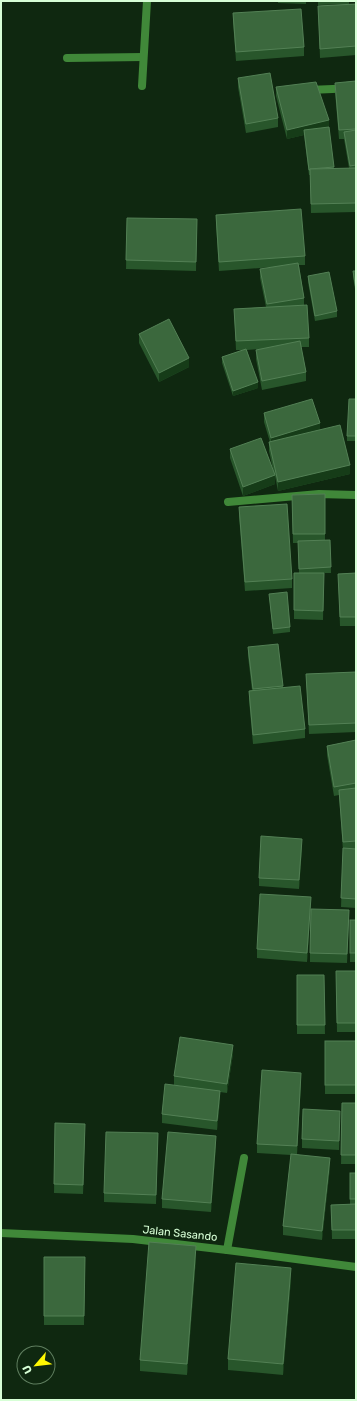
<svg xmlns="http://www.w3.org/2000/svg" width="357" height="1401" viewBox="0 0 357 1401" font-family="Rubik,sans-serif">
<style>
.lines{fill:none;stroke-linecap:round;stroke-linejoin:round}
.minor{stroke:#408839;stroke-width:8}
.tertiary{stroke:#408839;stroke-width:8}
.wall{fill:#28562b}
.shaded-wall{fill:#163c18}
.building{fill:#3b683d;stroke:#538055}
.labels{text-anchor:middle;stroke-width:3;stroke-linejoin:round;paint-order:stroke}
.street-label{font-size:11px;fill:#d7ffd6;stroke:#0f2810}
</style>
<rect width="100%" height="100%" fill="#0f2810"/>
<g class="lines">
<g class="minor">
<path d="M67 58 143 57"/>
<path d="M142 86 147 1"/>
<path d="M309 90 356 88"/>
<path d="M228 502 319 494 356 495"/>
<path d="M227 1250 244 1158"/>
</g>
<path class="tertiary" d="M1 1233 133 1239 227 1250 356 1267"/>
</g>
<g class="wall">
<rect x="234" y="1" width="33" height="1"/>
<path d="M278 1H306V4L278 3Z"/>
<path d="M318 1H349V4H356V55L320 58 318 6 349 4 318 5Z"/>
<path d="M233 13 304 47V56L236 61 233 22Z"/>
<path d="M238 78 278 118V127L246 133 238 87Z"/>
<path d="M356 81V212L311 213 310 175H309L304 135 287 139 276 96V87L329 127 334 169 349 168 344 139H339L335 92V83Z"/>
<path d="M216 215 305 256V265H299L304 298V305L309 338V347H301L306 372V381L262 390 256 359V350L259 349 247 350 258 388 233 396 222 363V357L243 350H236L234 309 266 307 260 278V269L274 267 219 271 216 224Z"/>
<path d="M127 218 197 219 196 271 126 269Z"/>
<path d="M353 271H356V295L353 277Z"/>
<path d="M308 276 337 311V317L315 321 308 282Z"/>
<path d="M139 334 189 367 159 382 139 343Z"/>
<path d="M356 399V441H347V436Z"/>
<path d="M264 413 320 430 350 474 278 491 275 476V484L243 496 230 458V449L274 474 269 451V442H270L264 422Z"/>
<path d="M325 494V540H330L331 573H320H324L323 620 294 619V573H299L298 543H293L292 495Z"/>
<path d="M239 507 292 579V588L245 591 239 516Z"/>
<path d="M356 573V626H340L338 574Z"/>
<path d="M269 594 290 627V632L273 634Z"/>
<path d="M248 647 283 686V687L305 729V738L253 744 249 700V691L252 690 248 656Z"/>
<path d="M356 672V732L309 734 306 674Z"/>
<path d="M356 740V908L341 907 343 851 339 795 334 796 327 755V746Z"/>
<path d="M302 848 299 889 259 886V878Z"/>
<path d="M311 906 307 962 257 958V949Z"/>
<path d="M349 919 347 963 310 962V953Z"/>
<rect x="350" y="920" width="6" height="42"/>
<path d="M336 971H356V1032H337Z"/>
<path d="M297 975H324L325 1034H297Z"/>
<rect x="325" y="1041" width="31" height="53"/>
<path d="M233 1054 227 1093 220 1092V1100L217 1130 162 1123V1114L189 1087 174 1085V1076Z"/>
<path d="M301 1082 297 1154 330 1167 322 1240 283 1235V1226L291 1155 257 1153V1144Z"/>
<path d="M342 1103H356V1164H341Z"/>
<path d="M340 1120 339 1150 302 1148V1139Z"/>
<path d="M55 1123 85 1133 83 1194 54 1193Z"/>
<path d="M158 1133 156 1204 104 1202V1193Z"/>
<path d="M216 1145 211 1212 162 1208V1199Z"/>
<rect x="350" y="1173" width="6" height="31"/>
<path d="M356 1204V1239H332L331 1205Z"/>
<path d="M44 1257H85L84 1325H44Z"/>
<path d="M196 1258 187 1375 140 1371V1360Z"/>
<path d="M291 1279 283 1375 228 1370V1359Z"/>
</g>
<g class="shaded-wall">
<path d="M329 120V129L304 130V135L287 139V130Z"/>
<path d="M189 358V367L159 382V373Z"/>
<path d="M258 382V388L233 396V391Z"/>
<path d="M320 423V432L271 447V438Z"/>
<path d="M350 465V474L278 491V482Z"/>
<path d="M275 475V484L243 496V487Z"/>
<path d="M302 839V848L299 889V880Z"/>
<path d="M311 897V906L307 962V953Z"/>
<path d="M233 1045V1054L227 1093V1084Z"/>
<path d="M301 1073V1082L297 1155V1146Z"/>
<path d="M220 1091V1100L217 1130V1121Z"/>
<path d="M216 1136V1145L211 1212V1203Z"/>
<path d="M330 1158V1167L322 1240V1231Z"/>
<path d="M196 1246V1258L187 1375V1364Z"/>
<path d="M291 1268V1279L283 1375V1364Z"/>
</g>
<g class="building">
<path d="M356 4V46L320 49 318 6Z"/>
<path d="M301 9 304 47 236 52 233 13Z"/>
<path d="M270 73 278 118 246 124 238 78Z"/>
<path d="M356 81V129L339 130 335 83Z"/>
<path d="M316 82 329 120 287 130 276 87Z"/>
<path d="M329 127 334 167 310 169V170H309L304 130Z"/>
<path d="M356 130V165L350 166 344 132Z"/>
<path d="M356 168V203L311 204 310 169Z"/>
<path d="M301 209 305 256 219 262 216 215Z"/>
<path d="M127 218 197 219 196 262 126 260Z"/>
<path d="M298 263 304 298 267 304 260 269Z"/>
<path d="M353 271H356V290Z"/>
<path d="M329 272 337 311 315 316 308 276Z"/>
<path d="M307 305 309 338 236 341 234 309Z"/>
<path d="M169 319 189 358 159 373 139 334Z"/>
<path d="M300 341 306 372 262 381 256 350Z"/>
<path d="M246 349 258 382 233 391 222 357Z"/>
<path d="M312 399 320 423 271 438 264 413Z"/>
<path d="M349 399H356V436H347Z"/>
<path d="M340 425 350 465 278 482 269 442Z"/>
<path d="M261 438 275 475 243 487 230 449Z"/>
<path d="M325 494V534H293L292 495Z"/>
<path d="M287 504 292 579 245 582 239 507Z"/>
<path d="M330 540 331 567 299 569 298 541Z"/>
<path d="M294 573H324L323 611 294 610Z"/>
<path d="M356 573V617H340L338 574Z"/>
<path d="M287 592 290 627 273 629 269 594Z"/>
<path d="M278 644 283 686 253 689 248 647Z"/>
<path d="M356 672V723L309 725 306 674Z"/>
<path d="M300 686 305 729 253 735 249 691Z"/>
<path d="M356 740V783L334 787 327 746Z"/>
<path d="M356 788V841L343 842 339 790Z"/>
<path d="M261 836 302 839 299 880 259 878Z"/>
<path d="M343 848 356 849V899L341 898Z"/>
<path d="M260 894 311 897 307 953 257 949Z"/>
<path d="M311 909 349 910 347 954 310 953Z"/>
<rect x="350" y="920" width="6" height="33"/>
<path d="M336 971H356V1023H337Z"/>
<path d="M297 975H324L325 1025H297Z"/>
<path d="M180 1037 233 1045 227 1084 174 1076Z"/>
<rect x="325" y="1041" width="31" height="44"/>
<path d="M262 1070 301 1073 297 1146 257 1144Z"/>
<path d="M165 1084 220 1091 217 1121 162 1114Z"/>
<path d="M342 1103H356V1155H341Z"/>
<path d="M303 1109 340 1111 339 1141 302 1139Z"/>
<path d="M55 1123 85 1124 83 1185 54 1184Z"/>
<path d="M106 1132 158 1133 156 1195 104 1193Z"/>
<path d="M168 1132 216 1136 211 1203 162 1199Z"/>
<path d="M291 1154 330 1158 322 1231 283 1226Z"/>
<rect x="350" y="1173" width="6" height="26"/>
<path d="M356 1204V1230H332L331 1205Z"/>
<path d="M149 1242 196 1246 187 1364 140 1360Z"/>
<path d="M44 1257H85L84 1316H44Z"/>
<path d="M236 1263 291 1268 283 1364 228 1359Z"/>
</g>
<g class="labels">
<g class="street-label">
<text transform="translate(180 1233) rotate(6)" y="4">Jalan Sasando</text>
</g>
</g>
<rect width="357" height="1401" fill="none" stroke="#d7ffd6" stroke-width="4"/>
<g transform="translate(36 1365) rotate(242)"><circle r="19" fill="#0f2810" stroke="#5f7e5f"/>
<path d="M0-3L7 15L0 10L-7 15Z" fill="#fff802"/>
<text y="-6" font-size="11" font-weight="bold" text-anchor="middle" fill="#d7ffd6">U</text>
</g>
</svg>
